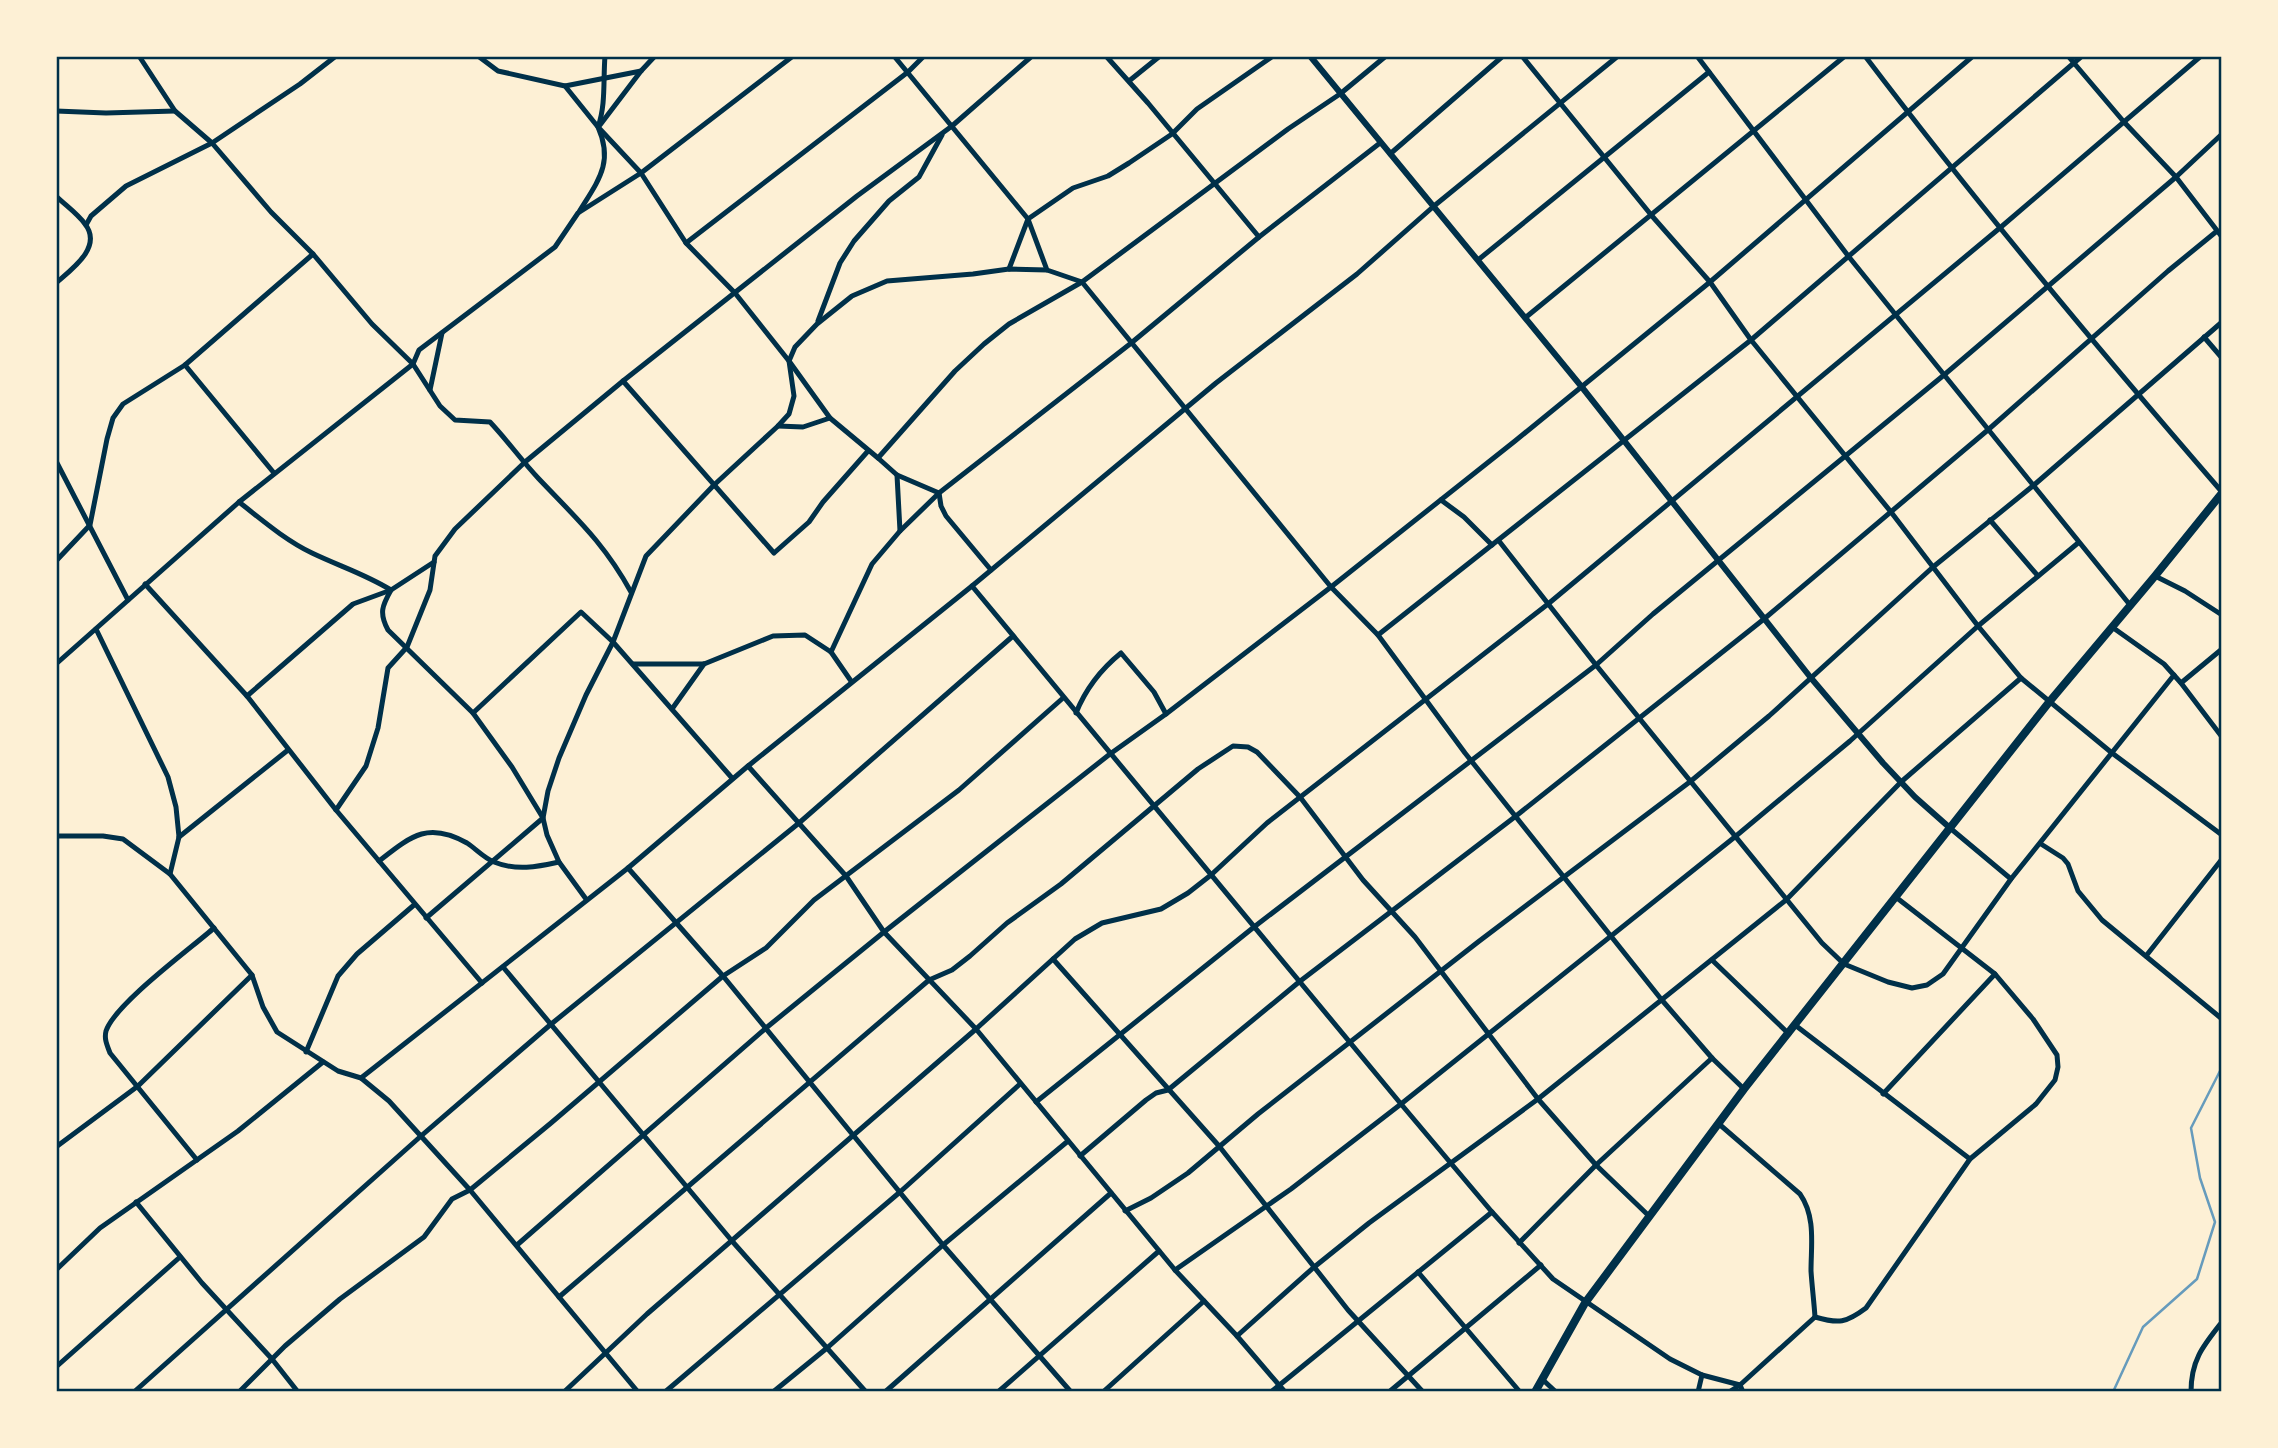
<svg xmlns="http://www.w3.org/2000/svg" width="2278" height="1448" viewBox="0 0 2278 1448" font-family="'DM Sans',sans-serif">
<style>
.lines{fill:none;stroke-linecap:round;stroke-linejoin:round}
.stream{stroke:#669bbc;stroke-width:2.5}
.minor{stroke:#003049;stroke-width:5}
.tertiary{stroke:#003049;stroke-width:6}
.primary{stroke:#003049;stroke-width:8}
.neatline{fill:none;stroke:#003049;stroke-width:2.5}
</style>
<rect width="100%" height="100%" fill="#fdf0d5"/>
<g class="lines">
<path class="stream" d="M2113 1392 2143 1327 2197 1279 2215 1222 2200 1178 2191 1128 2222 1067"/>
<g class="minor">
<path d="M139 56 175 111 212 143 271 212 313 254 372 324 413 364 440 406 455 420 490 422C507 440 522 461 539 479 577 519 604 543 631 592"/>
<path d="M478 56 498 71 565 86 598 127 641 173 686 243 735 293 789 361 830 418 878 458 955 371 984 344 1009 324 1082 282 1288 129 1340 94 1386 56"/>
<path d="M894 56 1028 219 1047 270 1082 282 1331 587 1378 635 1465 753 1661 999 1712 1058 1744 1089"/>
<path d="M1106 56 1148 103 1259 237"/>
<path d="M1522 56 1652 216 1710 282 1751 340 1891 512 1978 626 2021 678 2112 753 2222 835"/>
<path d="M1697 56 1849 257 2130 605"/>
<path d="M1865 56C1978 205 2099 350 2222 492"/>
<path d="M2068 56 2124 122 2176 177 2222 237"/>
<path d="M1129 81 1160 56"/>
<path d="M565 86 641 71"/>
<path d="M56 111 106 113 175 111"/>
<path d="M600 125 641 71 655 56"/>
<path d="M1390 154 1503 56"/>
<path d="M56 196C65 205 77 213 85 224 103 247 72 269 56 283"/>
<path d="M579 212C598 181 614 163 598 127 606 104 603 81 605 56"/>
<path d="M86 225 91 216 126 186 212 143 300 84 336 56"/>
<path d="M686 243 908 72 924 56"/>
<path d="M1478 260 1709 72"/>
<path d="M1009 269 1028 219 1073 188 1108 176 1129 163 1172 134 1197 109 1273 56"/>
<path d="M1525 318 1845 56"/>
<path d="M818 321 840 263 854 241 889 201 919 177 942 135"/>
<path d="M2204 337 2222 358"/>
<path d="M185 365 274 473"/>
<path d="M623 381 774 553 809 522 823 502 868 451"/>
<path d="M430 390 442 333"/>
<path d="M778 426 803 427 830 418"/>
<path d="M878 458 897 475 939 493"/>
<path d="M56 461 128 600"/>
<path d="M897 475 900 531"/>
<path d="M939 493 941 506 946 516 991 570"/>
<path d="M1441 500 1464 517 1492 545"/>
<path d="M239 502C262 520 285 540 312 553 339 566 365 574 391 590"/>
<path d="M1990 520 2038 576"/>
<path d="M1499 541 1596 665 1822 943 1844 964 1888 982 1912 988 1927 985 1943 974 2011 879 2174 675"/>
<path d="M56 561 90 525 107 439 113 418 123 404 185 365 313 254"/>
<path d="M2155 576 2185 591 2222 615"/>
<path d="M145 584 247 696 336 810 482 983"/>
<path d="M972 586 1401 1104 1492 1212 1553 1279 1670 1359 1702 1375 1740 1385 1743 1392"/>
<path d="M391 590C382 606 379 613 388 630L473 713 581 612 613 642 732 778"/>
<path d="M2112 627 2164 664 2181 683 2222 737"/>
<path d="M96 629 168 777 176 807 179 837 170 874"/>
<path d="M1378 635 1751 340 2082 56"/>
<path d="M831 652 872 564 900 531 939 493 1130 344 1259 237 1380 143"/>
<path d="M56 664 239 502 413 364 419 350 555 247 578 213 641 173 793 56"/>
<path d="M633 664H704L773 636 805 635 831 652 851 681"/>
<path d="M2181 683 2222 649"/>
<path d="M247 696 353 604 391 590 434 562"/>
<path d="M672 709 704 664"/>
<path d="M1076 713C1086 688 1100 670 1121 653L1154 692 1166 714"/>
<path d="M748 766 846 876 884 932 976 1029 1175 1270 1237 1336 1285 1392"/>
<path d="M336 810 366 766 378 728 388 668 407 647 430 590 435 556 455 529 525 462 623 381 857 196 952 126 1032 56"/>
<path d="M1950 828 2011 879"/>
<path d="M56 836H103L123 839 170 874 252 975 263 1007 277 1032 338 1071 361 1078 389 1101 470 1190 638 1392"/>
<path d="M179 837 288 750"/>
<path d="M2041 844 2063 858 2068 864 2078 891 2102 920 2222 1019"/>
<path d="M379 861C411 836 428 821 467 843 476 849 484 858 494 862 516 871 537 867 559 862"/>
<path d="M628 868 723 976 943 1245 1071 1392"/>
<path d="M586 899 559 862 547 835 543 818 548 791 559 758 586 695 613 642 646 556 714 485 778 426 789 414 794 396 789 361 795 347 817 324 852 296 887 281 973 274 1009 269 1047 270"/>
<path d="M426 918 543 818 512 767 473 713"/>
<path d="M2146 956 2222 859"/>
<path d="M1053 959 1219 1146 1348 1310 1423 1392"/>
<path d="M1712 960 1789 1034"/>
<path d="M503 967 732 1241 866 1392"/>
<path d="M1795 1025 1970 1159"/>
<path d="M306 1052 338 976 357 954 414 905"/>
<path d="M361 1078 628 868 748 766 972 586 1216 383 1357 274 1434 206 1618 56"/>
<path d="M1883 1094 1995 974"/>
<path d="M1036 1102 1254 927 1596 665 1653 614 1944 375 2176 177 2222 134"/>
<path d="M1719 1124 1800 1194C1816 1217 1811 1245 1811 1271 1812 1286 1814 1302 1815 1317"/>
<path d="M56 1147 138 1086 252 975"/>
<path d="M1080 1156 1146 1100 1156 1093 1168 1090 1299 982 1516 816 1764 619 1989 429 2168 271 2217 231"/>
<path d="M197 1160 110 1053C107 1045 104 1039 106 1031 115 1004 190 949 214 928"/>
<path d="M136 1202 202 1283 272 1359 298 1392"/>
<path d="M1125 1211 1151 1198 1188 1173 1258 1114 1478 942 1691 781 1769 716 1933 567 2034 485 2222 322"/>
<path d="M1519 1243 1596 1165 1712 1058"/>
<path d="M517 1245 766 1028 884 932 1110 754 1166 714 1331 587 1515 441 1710 282 1973 56"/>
<path d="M56 1270 100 1228 238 1131 323 1062"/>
<path d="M1175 1270 1291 1189 1401 1104 1736 836 1850 741 1978 626 2078 543"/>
<path d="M1418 1272 1520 1392"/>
<path d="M559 1297 929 980 952 970 970 956 1007 923 1061 884 1198 769 1233 746 1248 747 1257 752 1300 797 1363 880 1415 937 1538 1099 1596 1165 1649 1216"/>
<path d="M1815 1317C1839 1324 1846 1323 1866 1308L1970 1159 2036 1104 2055 1080 2058 1067 2057 1055 2033 1019 1995 974 1897 898"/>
<path d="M1237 1336 1313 1268 1369 1223 1538 1099 1786 900 1901 782 2021 678"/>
<path d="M56 1367 180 1257"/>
<path d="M1542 1379 1556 1392"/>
<path d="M134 1392 421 1136 550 1025 799 823 1013 636"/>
<path d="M239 1392 285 1346 340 1299 424 1237 452 1199 470 1190 551 1123 723 976 766 948 814 900 959 790 1063 698"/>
<path d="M564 1392 647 1314 976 1029 1075 939 1102 923 1161 909 1188 893 1211 875 1267 823 1548 604 2001 227 2201 56"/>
<path d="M665 1392 900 1192 1020 1084"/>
<path d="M773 1392 827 1348 943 1245 1068 1141"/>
<path d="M885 1392 1111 1193"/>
<path d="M998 1392 1159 1251"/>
<path d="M1103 1392 1204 1301"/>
<path d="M1271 1392 1492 1212"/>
<path d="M1389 1392 1541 1265"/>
<path d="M1698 1392 1702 1375"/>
<path d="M1729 1392 1740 1385 1815 1317"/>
<path d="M2191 1392C2191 1360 2203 1346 2222 1322"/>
</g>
<path class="tertiary" d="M1310 56 1581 386 1811 678 1883 763 1915 797 1950 828"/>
<path class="primary" d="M1535 1392 1585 1303 1744 1089 2050 701 2155 576 2222 493"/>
</g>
<rect width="2278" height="1448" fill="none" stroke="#fdf0d5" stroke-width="116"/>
<rect x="58" y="58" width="2162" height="1332" class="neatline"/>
</svg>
